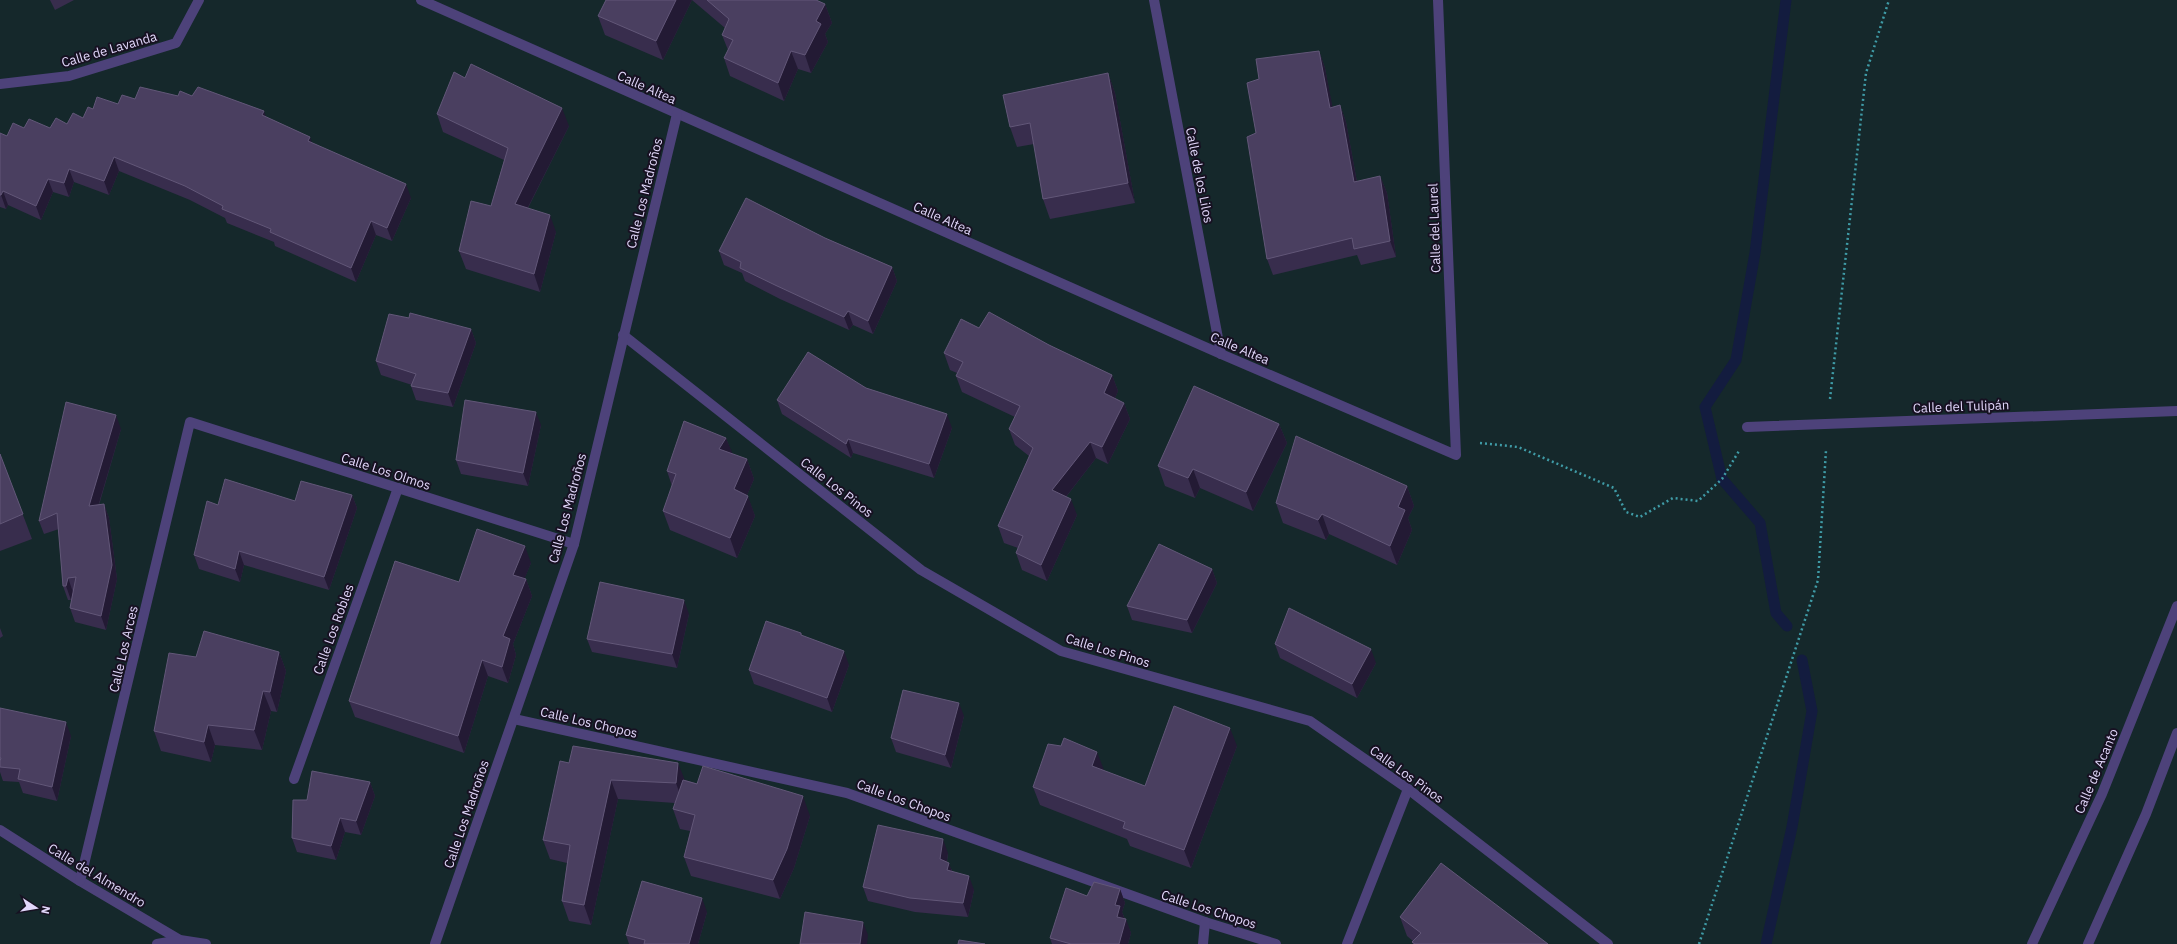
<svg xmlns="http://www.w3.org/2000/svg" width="2177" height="944" viewBox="0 0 2177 944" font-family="'IBM Plex Sans',sans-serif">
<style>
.green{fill:#15282b}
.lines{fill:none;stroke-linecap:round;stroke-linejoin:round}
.stream{stroke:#131c3f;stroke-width:11}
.path{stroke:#3f9ba6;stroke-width:2.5;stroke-dasharray:2 3;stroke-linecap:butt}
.minor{stroke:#4d427a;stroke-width:10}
.wall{fill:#382d4d}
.shaded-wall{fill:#231a34}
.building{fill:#4a3f60;stroke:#625778}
.labels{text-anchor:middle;stroke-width:4;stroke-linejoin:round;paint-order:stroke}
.street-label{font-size:13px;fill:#e1d7fa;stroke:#171122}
</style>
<rect width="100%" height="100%" fill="#171122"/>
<rect class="green" x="0" y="0" width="2177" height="944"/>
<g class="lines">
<g class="stream">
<path d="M1786 0 1755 253 1736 360 1705 407 1722 479 1760 523 1776 613 1787 626"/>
<path d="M1766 944 1792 827 1812 711 1802 660"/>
</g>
<g class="path">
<path d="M1830 399 1866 73 1889 0"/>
<path d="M1480 443 1518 447 1614 488 1626 512 1640 517 1673 498 1698 501 1722 479 1739 451"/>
<path d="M1699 944 1818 580 1826 450"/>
</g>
<g class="minor">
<path d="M421 0 1221 354 1456 455 1438 0"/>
<path d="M1154 0 1221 354"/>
<path d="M0 84 69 76 176 43 199 0"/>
<path d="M623 335 921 570 1061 651 1310 721 1408 789 1608 944"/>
<path d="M1747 427 2177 411"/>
<path d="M514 719 847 793 1205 922 1276 944"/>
<path d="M294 779 398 488"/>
<path d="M0 830 80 881 180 940 206 944"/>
<path d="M80 881 190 422 574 544"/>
<path d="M157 944 180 940"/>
<path d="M435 944 574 544 677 114"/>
<path d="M1203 944 1205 922"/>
<path d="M1347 944 1408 789"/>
<path d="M2032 944 2102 794 2177 606"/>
<path d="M2088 944 2146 814 2177 733"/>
</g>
</g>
<g class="wall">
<path d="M50 0H74L55 10Z"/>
<path d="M606 0H692L663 60 605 35 598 16Z"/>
<path d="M692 0H816L825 4 832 23 825 34 828 42 811 73 798 69 784 101 730 76 724 58 728 50 722 35 725 28Z"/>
<path d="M1319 51 1325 68 1332 107 1340 105 1346 122 1357 182 1380 176 1387 193 1396 257 1361 265 1357 255 1273 275 1267 259 1259 79Z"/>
<path d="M1108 73 1115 93 1135 203 1050 219 1043 199 1034 144 1017 147 1010 127Z"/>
<path d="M465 78 569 126 528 208 556 232 540 292 466 269 459 251 491 206 504 160 443 132 437 114Z"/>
<path d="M178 96H192L266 117 411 198 392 241 376 235 356 282 275 246 274 242 227 223 225 218 190 200 119 171 109 195 74 182 69 197 53 192 41 220 8 205 6 209 0 207V133L7 136 24 128H50L67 124 83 118 93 109 118 104 135 99Z"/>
<path d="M825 238 892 267 897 281 873 334 853 325 849 330 780 299 745 281 742 273 724 265 719 251Z"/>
<path d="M409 318 471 329 476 343 453 407 416 400 411 386 412 385 381 375 376 361Z"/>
<path d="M979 328 1049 345 1112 375 1118 391 1115 398 1124 403 1130 419 1108 464 1096 458 1066 497 1077 515 1047 581 1022 570 1016 553 1018 548 1004 543 998 526 1029 456 1015 445 1009 429 1015 417 962 392 956 376 957 373 950 370 944 353Z"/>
<path d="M866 388 952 428 934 478 853 453 851 458 782 414 777 400Z"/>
<path d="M1279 424 1287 443 1253 511 1200 488 1195 498 1165 486 1158 466Z"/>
<path d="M541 425 528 486 461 474 456 460Z"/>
<path d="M121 429 99 505 104 504 109 518 117 579 106 630 75 622 70 608 73 592 71 600H68L63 586 59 529 44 534 39 521Z"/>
<path d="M726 438 732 454 747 459 754 479 747 495 755 516 737 558 670 530 663 511 672 486 667 471Z"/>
<path d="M0 454 32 539 0 551Z"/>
<path d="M1407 486 1414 506 1408 518 1412 530 1397 565 1329 534 1326 540 1283 523 1276 503Z"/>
<path d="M352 495 357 508 329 590 244 565 240 582 199 569 194 555 218 505 295 501Z"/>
<path d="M531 563 524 579H526L532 596 513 644 516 655 508 683 488 676 464 753 355 717 349 701 459 582Z"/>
<path d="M1212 569 1217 583 1192 633 1132 620 1127 606Z"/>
<path d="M689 614 677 668 592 652 587 639Z"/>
<path d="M0 628 3 636 0 638Z"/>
<path d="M801 633 802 636 849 665 832 712 754 684 749 670Z"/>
<path d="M1275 644 1376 663 1357 698 1280 658Z"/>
<path d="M279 652 286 671 277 712 271 711 262 750 215 745 211 762 161 751 154 731 196 657Z"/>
<path d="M0 708 71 736 57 801 23 793 19 782 3 781 0 772Z"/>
<path d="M964 716 951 768 896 752 891 738Z"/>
<path d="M1237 746 1191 868 1130 846 1127 839 1040 805 1033 787 1104 771 1145 786Z"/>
<path d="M569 763 685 780 810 816 794 868 780 899 691 876 684 857 690 831 680 829 673 809 675 803 618 799 591 925 569 921 562 901 567 863 550 859 543 840Z"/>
<path d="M370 782 375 796 361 835 345 832 336 860 297 852 292 838 307 800Z"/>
<path d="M948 853 947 862 953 872 974 890 968 917 915 912 868 901 863 887Z"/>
<path d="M1120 889 1125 903 1122 912 1131 933 1128 944H1052L1050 938 1087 896Z"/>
<path d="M707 912 698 944H629L626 935Z"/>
<path d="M1400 917 1548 944H1413L1412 942 1413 941 1407 936Z"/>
</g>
<g class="shaded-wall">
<path d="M676 0H692L663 60 656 41Z"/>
<path d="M825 4 832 23 825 34 828 42 811 73 805 55 816 21Z"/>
<path d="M791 51 798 69 784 101 778 83Z"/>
<path d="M1319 51 1325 68 1336 125 1330 108Z"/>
<path d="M1108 73 1115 93 1135 203 1128 183Z"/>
<path d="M1340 105 1346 122 1360 199 1354 182Z"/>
<path d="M562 108 569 126 521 221 515 204Z"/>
<path d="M264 111 269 125 262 115Z"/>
<path d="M310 137 315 151 308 141Z"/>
<path d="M114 157 119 171 109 195 104 181Z"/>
<path d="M69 169 74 182 69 197 64 183Z"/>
<path d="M1380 176 1387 193 1396 257 1390 241Z"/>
<path d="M48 179 53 192 41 220 36 206Z"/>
<path d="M406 184 411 198 392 241 387 228Z"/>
<path d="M3 191 8 205 6 209 1 195Z"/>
<path d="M550 215 556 232 540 292 534 274Z"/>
<path d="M371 221 376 235 356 282 351 268Z"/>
<path d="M892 267 897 281 873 334 868 321Z"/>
<path d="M848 311 853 325 849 330 844 317Z"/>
<path d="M471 329 476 343 453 407 448 393Z"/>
<path d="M1112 375 1118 391 1110 410 1104 393Z"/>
<path d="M1124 403 1130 419 1108 464 1102 447Z"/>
<path d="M536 412 541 425 528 486 523 473Z"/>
<path d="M947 414 952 428 934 478 929 464Z"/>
<path d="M116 415 121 429 94 520 89 506Z"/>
<path d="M1279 424 1287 443 1253 511 1246 492Z"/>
<path d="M726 438 734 457 719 449Z"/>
<path d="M848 439 853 453 851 458 846 444Z"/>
<path d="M1090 442 1096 458 1058 507 1052 490Z"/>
<path d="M747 459 754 479 741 509 734 489Z"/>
<path d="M1193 469 1200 488 1195 498 1188 478Z"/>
<path d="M1407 486 1414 506 1408 518 1412 530 1397 565 1390 546 1398 507Z"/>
<path d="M352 495 357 508 329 590 324 577Z"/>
<path d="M748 496 755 516 737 558 730 538Z"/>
<path d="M1071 499 1077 515 1047 581 1041 565Z"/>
<path d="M104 504 109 518 117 579 106 630 101 616Z"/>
<path d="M1322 514 1329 534 1326 540 1318 520Z"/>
<path d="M525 546 531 563 519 592 513 575Z"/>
<path d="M239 551 244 565 240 582 235 569Z"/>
<path d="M1212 569 1217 583 1192 633 1187 620Z"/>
<path d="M68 578 73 592 71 600 66 586Z"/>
<path d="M526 579 532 596 513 644 516 655 508 683 502 667 503 636Z"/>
<path d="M684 600 689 614 677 668 672 654Z"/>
<path d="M1371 649 1376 663 1357 698 1352 684Z"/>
<path d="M844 651 849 665 832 712 827 698Z"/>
<path d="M279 652 286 671 277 712 270 692Z"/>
<path d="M482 660 488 676 464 753 458 736Z"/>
<path d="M263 691 271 711 262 750 254 730Z"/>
<path d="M959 703 964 716 951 768 945 755Z"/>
<path d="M66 722 71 736 57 801 52 787Z"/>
<path d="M208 725 215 745 211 762 204 742Z"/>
<path d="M1230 728 1237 746 1191 868 1184 850Z"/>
<path d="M1097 752 1104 770 1092 766Z"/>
<path d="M678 763 686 783 683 803 676 783Z"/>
<path d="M611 780 618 799 591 925 584 905Z"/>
<path d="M370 782 375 796 361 835 356 821Z"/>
<path d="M803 796 810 816 794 868 780 899 773 880Z"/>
<path d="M340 818 345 832 336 860 331 846Z"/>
<path d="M943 839 948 853 945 873 940 859Z"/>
<path d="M949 863 954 877 947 870Z"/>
<path d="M969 876 974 890 968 917 963 903Z"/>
<path d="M1120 889 1125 903 1122 912 1125 920 1117 917 1115 905Z"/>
<path d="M702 898 707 912 698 944H689Z"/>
<path d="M1126 919 1131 933 1128 944H1119Z"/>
<path d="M863 922 868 935 867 944H860Z"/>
</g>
<g class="building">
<path d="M606 0H676L656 41 598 16Z"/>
<path d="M707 0H816L825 4 816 21 821 24 805 55 791 51 778 83 724 58 733 40 722 35 729 19Z"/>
<path d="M1319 51 1330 108 1340 105 1354 182 1380 176 1390 241 1354 249 1352 238 1267 259 1247 137 1256 133 1247 83 1259 79 1256 59Z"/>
<path d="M471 64 562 108 515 204 550 215 534 274 459 251 471 201 491 206 508 148 437 114 454 72 465 78Z"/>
<path d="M1108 73 1128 183 1043 199 1030 123 1010 127 1003 95Z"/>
<path d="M140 87 178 96 180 91 192 96 198 87 264 111 262 115 310 137 308 141 406 184 387 228 371 221 351 268 270 232 271 229 222 209 223 206 185 186 114 157 104 181 69 169 64 183 48 179 36 206 3 191 1 195H0V133L7 136 13 123 24 128 29 119 50 128 56 118 67 124 73 113 83 118 88 107 93 109 97 97 118 104 122 95 135 99Z"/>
<path d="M746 198 825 238 892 267 868 321 848 311 844 317 775 285 740 268 741 262 719 251Z"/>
<path d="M989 312 1049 345 1112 375 1104 393 1124 403 1102 447 1090 442 1052 490 1071 499 1041 565 1016 553 1023 536 998 526 1033 448 1009 429 1020 406 956 376 963 362 944 353 961 319 979 328Z"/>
<path d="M410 313 471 329 448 393 411 386 416 374 376 361 389 314 409 318Z"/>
<path d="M808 352 866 388 947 414 929 464 848 439 846 444 777 400Z"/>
<path d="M1194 386 1279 424 1246 492 1193 469 1188 478 1158 466Z"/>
<path d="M465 400 536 412 523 473 456 460Z"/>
<path d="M66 402 116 415 89 506 104 504 112 565 101 616 70 608 76 577 68 578 66 586H63L57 513 39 521Z"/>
<path d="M684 421 726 438 719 449 747 459 734 489 748 496 730 538 663 511 676 474 667 471Z"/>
<path d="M1296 436 1407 486 1398 507 1405 510 1390 546 1322 514 1318 520 1276 503Z"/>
<path d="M0 454 23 514 0 524Z"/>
<path d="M225 479 295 501 301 481 352 495 324 577 239 551 235 569 194 555 207 501 218 505Z"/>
<path d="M477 529 525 546 513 575 526 579 503 636 510 639 502 667 482 660 458 736 349 701 395 561 459 582Z"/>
<path d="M1159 544 1212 569 1187 620 1127 606Z"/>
<path d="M600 582 684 600 672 654 587 639Z"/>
<path d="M1289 608 1371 649 1352 684 1275 644Z"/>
<path d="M766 621 801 633V635L844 651 827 698 749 670Z"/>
<path d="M204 631 279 652 270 692 263 691 254 730 208 725 204 742 154 731 169 653 196 657Z"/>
<path d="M903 690 959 703 945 755 891 738Z"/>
<path d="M1174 706 1230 728 1184 850 1123 828 1125 822 1033 787 1048 744 1061 746 1064 738 1097 752 1092 766 1145 786Z"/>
<path d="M0 708 66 722 52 787 18 779 20 769 0 767V761L1 758H0Z"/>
<path d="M573 746 678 763 676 783 611 780 584 905 562 901 570 845 543 840 560 761 569 763Z"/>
<path d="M703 766 803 796 787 849 773 880 684 857 695 815 673 809 683 780 697 784Z"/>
<path d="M312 771 370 782 356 821 340 818 331 846 292 838 293 800H307Z"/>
<path d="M878 825 943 839 940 859 949 863 947 870 969 876 963 903 910 898 863 887Z"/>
<path d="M1441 863 1548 944H1415L1412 942 1421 933 1400 917Z"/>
<path d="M642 881 702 898 689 944H644L645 940 626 935Z"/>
<path d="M1094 882 1120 889 1115 905 1120 906 1117 917 1126 919 1119 944H1071L1050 938 1066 888 1087 896Z"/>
<path d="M805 912 863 922 860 944H800Z"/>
<path d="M959 940 985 944H958Z"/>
</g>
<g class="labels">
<g class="street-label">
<text transform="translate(109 49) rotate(-16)" y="5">Calle de Lavanda</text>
<text transform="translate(647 87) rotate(24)" y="5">Calle Altea</text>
<text transform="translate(1200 175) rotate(79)" y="5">Calle de los Lilos</text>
<text transform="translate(644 193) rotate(-76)" y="5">Calle Los Madroños</text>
<text transform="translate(943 218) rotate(24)" y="5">Calle Altea</text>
<text transform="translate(1434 228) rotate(-92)" y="5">Calle del Laurel</text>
<text transform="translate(1240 348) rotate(23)" y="5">Calle Altea</text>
<text transform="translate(1961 406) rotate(-2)" y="5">Calle del Tulipán</text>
<text transform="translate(386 471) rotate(18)" y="5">Calle Los Olmos</text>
<text transform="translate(837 487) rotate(38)" y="5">Calle Los Pinos</text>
<text transform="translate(567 508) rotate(-75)" y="5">Calle Los Madroños</text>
<text transform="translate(333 629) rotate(-70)" y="5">Calle Los Robles</text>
<text transform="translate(123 649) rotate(-77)" y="5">Calle Los Arces</text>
<text transform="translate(1108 650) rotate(17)" y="5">Calle Los Pinos</text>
<text transform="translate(589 722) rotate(13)" y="5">Calle Los Chopos</text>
<text transform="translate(2096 771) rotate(-67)" y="5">Calle de Acanto</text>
<text transform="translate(1407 774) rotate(36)" y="5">Calle Los Pinos</text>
<text transform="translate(904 800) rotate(20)" y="5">Calle Los Chopos</text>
<text transform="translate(466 814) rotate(-71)" y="5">Calle Los Madroños</text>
<text transform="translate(97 875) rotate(31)" y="5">Calle del Almendro</text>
<text transform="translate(1209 909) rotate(18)" y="5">Calle Los Chopos</text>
</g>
</g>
<g transform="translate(36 908) rotate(102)" stroke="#171122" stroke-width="3" paint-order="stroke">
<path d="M0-3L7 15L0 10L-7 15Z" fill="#e1d7fa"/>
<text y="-6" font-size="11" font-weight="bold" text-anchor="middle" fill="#e1d7fa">N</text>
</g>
</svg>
